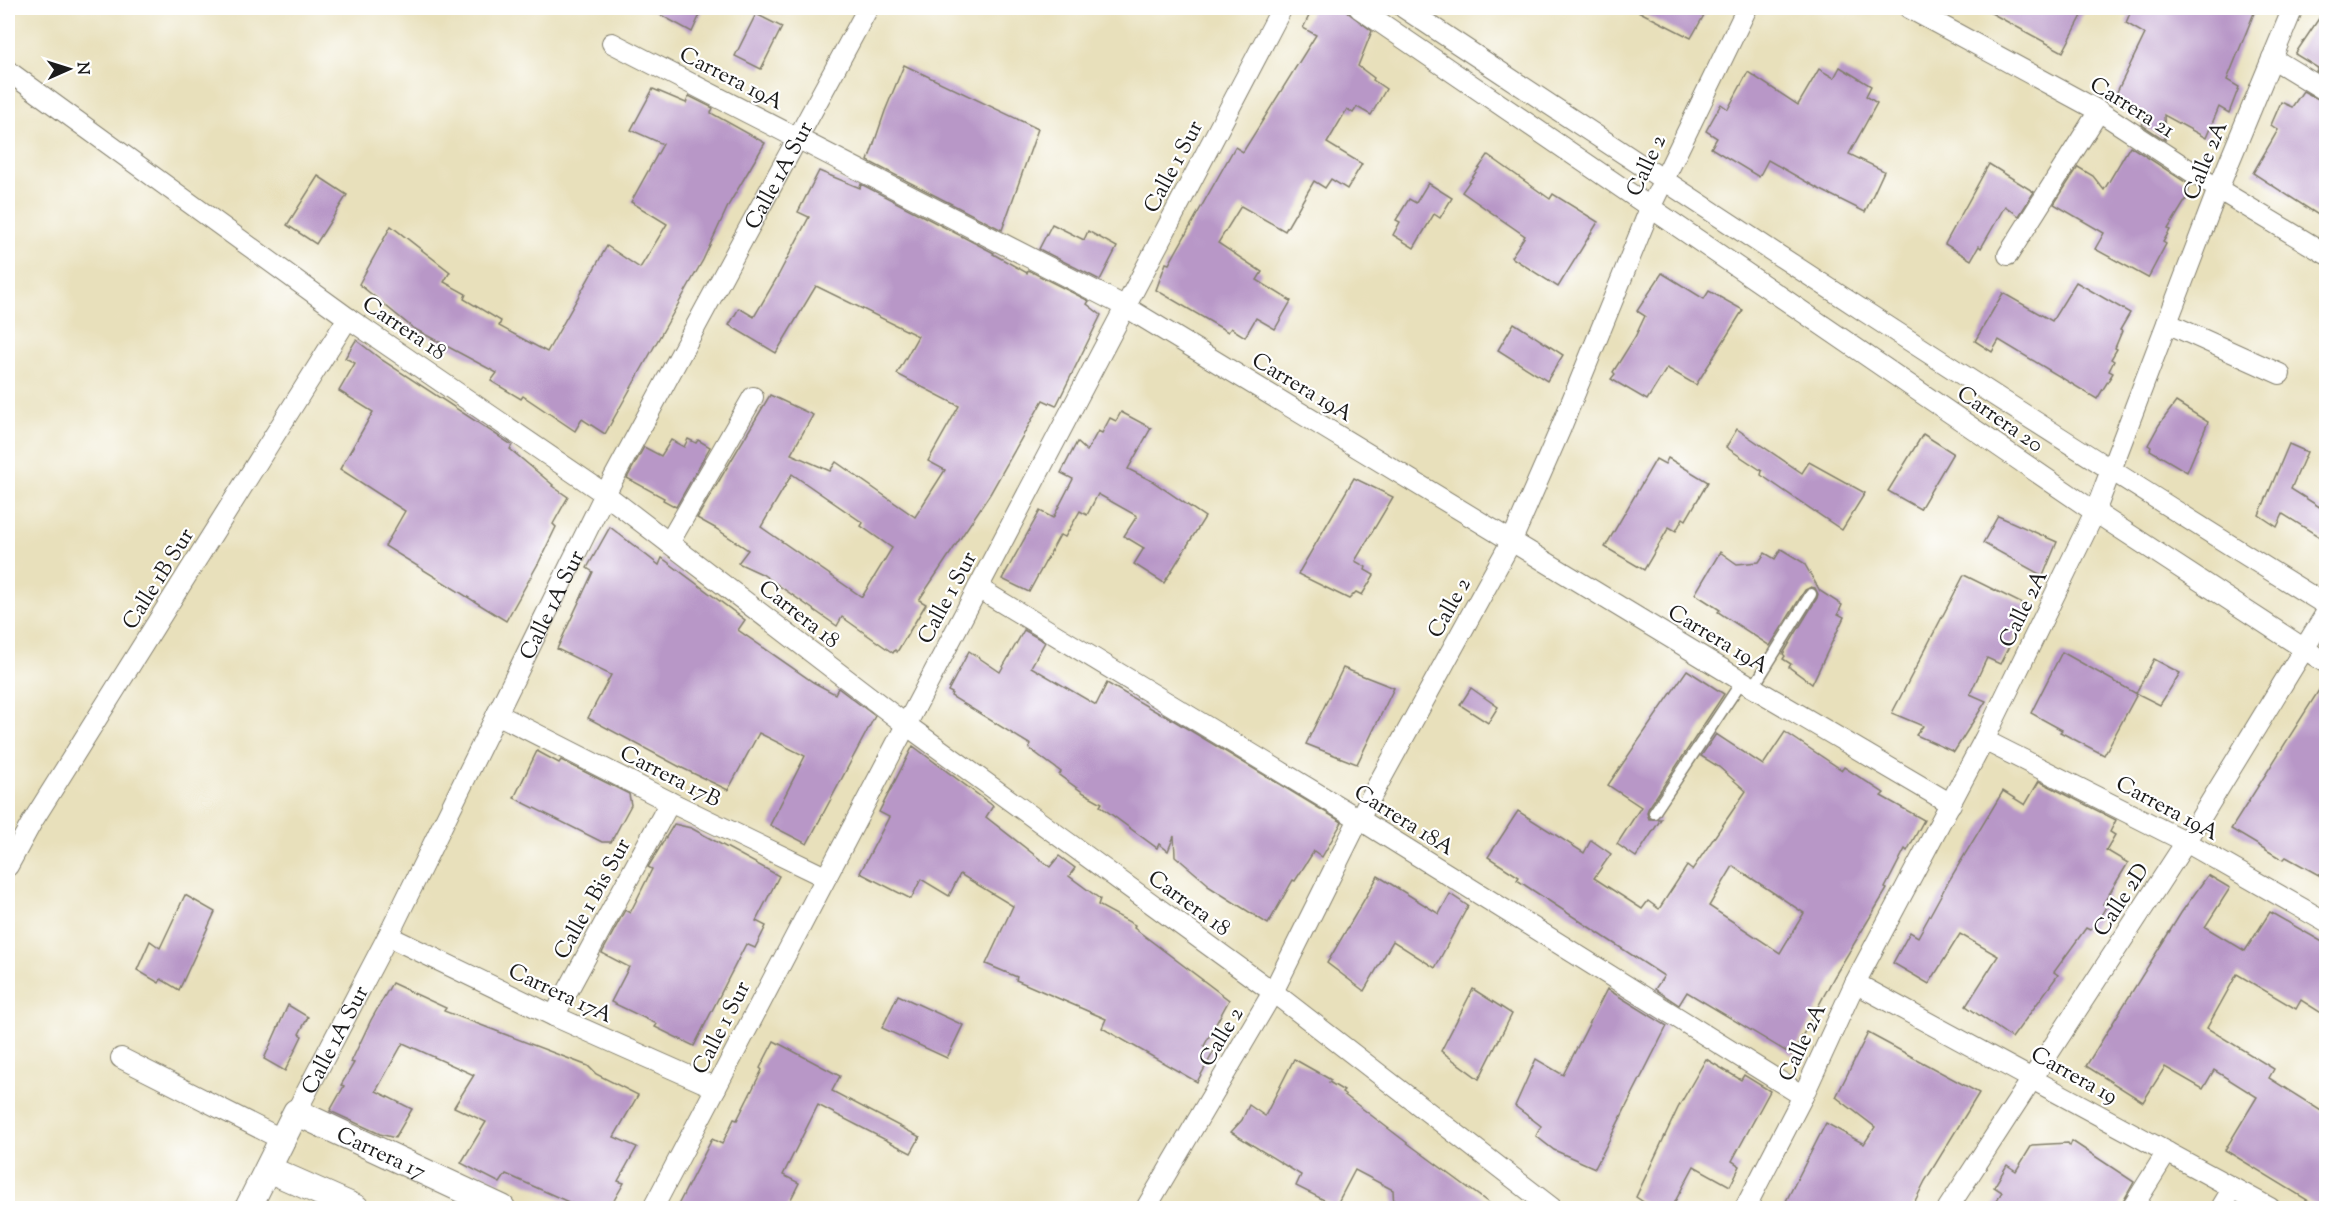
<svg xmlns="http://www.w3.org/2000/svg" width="2334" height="1216" viewBox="0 0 2334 1216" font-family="'Sorts Mill Goudy',serif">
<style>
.building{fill:#b897c7;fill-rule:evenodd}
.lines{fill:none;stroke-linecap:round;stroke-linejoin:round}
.service-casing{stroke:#827e6c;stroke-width:13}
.minor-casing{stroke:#827e6c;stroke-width:22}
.tertiary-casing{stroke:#827e6c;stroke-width:28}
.service{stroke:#fff;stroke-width:10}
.minor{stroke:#fff;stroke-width:20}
.tertiary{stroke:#fff;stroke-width:26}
.labels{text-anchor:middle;stroke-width:4.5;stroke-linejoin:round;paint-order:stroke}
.street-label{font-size:22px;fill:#1c1c1c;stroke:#fff}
</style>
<rect width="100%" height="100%" fill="#fff"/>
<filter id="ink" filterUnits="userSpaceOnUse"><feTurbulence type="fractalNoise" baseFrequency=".0167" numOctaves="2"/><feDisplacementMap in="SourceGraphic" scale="12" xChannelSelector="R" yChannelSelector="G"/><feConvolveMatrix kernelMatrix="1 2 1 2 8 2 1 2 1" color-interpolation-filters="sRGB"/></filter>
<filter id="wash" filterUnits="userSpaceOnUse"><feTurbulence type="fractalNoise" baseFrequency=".008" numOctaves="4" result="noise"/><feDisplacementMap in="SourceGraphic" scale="24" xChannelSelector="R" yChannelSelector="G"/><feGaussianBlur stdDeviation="1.35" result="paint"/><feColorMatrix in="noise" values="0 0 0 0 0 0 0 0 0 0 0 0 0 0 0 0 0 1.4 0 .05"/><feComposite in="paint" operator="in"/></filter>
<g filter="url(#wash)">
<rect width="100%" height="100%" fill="#e8e0bb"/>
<g id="blocks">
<g class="building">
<path d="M648 8H703L692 32Z"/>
<path d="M1313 8H1342L1372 31 1358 66 1374 78 1373 80 1386 89 1371 115 1357 107 1353 113 1347 109 1327 143 1362 164 1347 189 1331 179 1325 188 1314 181 1285 231 1241 206 1218 243 1262 272 1257 280 1291 301 1275 329 1256 318 1245 337 1231 328 1228 332 1156 290 1166 263 1169 264 1235 147 1243 152 1316 35 1303 28Z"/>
<path d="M1632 8H1708L1691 38Z"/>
<path d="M1982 8H2086L2063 52Z"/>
<path d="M2132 8H2256L2227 80 2239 87 2229 113 2219 107 2206 138 2164 115 2165 140 2142 125 2147 117 2114 98 2145 34 2126 23Z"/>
<path d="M2326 8V77L2316 71 2318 68 2295 54Z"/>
<path d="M756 14 782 27 761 69 735 56Z"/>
<path d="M904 65 1038 129 1002 230 868 161 885 111Z"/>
<path d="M1840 67 1871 86 1866 96 1877 103 1849 154 1884 171 1865 212 1817 188 1768 160 1759 177 1711 148 1717 138 1706 131 1721 104 1728 109 1748 72 1798 105 1819 69 1834 78Z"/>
<path d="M653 89 686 103 689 96 713 108 711 113 765 143 729 204 703 260 605 434 582 419 575 431 523 396 521 399 491 381 497 373 413 328 359 284 391 226 450 272 444 282 466 294 464 299 501 321 499 326 547 352 607 246 640 268 667 224 631 202 663 144 631 130Z"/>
<path d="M2303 91 2326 103V220L2253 173 2278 130 2271 125 2281 102 2292 107Z"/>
<path d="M2130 146 2190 185 2187 198 2168 229 2170 230 2163 242 2166 244 2148 278 2095 249 2104 233 2054 204 2078 167 2093 176 2104 190Z"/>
<path d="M1488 155 1550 199 1553 194 1598 222 1558 287 1511 257 1525 236 1462 192Z"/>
<path d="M1989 164 2034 192 2019 216 2005 206 1981 248 1979 246 1971 260 1945 244Z"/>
<path d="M819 171 860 188 861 184 994 253 993 254 1027 273 1028 270 1089 301 1087 304 1101 315 1056 406 1043 400 990 494 919 600 926 604 897 652 895 650 893 653 842 617 837 626 762 574 738 563 748 550 715 528 697 518 770 395 813 415 791 454 830 471 836 462 915 517 945 470 928 461 959 406 897 374 918 336 816 286 776 353 729 325 739 308 754 317 778 276 809 217 798 212ZM792 474 863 523 861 526 892 548 862 597 761 527Z"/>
<path d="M318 176 347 195 316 244 287 225Z"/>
<path d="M1428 183 1452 198 1440 218 1434 214 1414 248 1393 235 1400 222 1396 220 1409 199 1416 203Z"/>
<path d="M1052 224 1084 240 1088 231 1117 247 1100 280 1039 249Z"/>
<path d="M1662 273 1704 299 1709 291 1743 310 1696 385 1667 368 1647 400 1611 379 1615 374 1613 372 1635 337 1645 316 1637 311Z"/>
<path d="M2076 282 2130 313 2120 330 2122 331 2115 348 2117 349 2111 359 2114 361 2109 371 2113 373 2097 399 1999 340 1992 352 1975 341 2003 293 2052 321Z"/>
<path d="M1514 323 1563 355 1547 381 1498 350Z"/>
<path d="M356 340 382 360 512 445 510 449 553 485 552 486 568 497 553 524 556 527 539 562 506 621 385 546 405 511 340 469 373 412 339 391 355 363 345 358Z"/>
<path d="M2176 402 2208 422 2187 472 2150 450 2151 447 2148 445 2159 425Z"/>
<path d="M1121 412 1151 428 1128 469 1152 481 1205 517 1164 583 1134 564 1144 548 1124 536 1137 516 1098 494 1087 515 1080 511 1065 537 1060 535 1029 592 1002 579 1040 511 1053 518 1073 479 1061 473 1077 442 1087 451 1098 431 1102 433 1110 418 1116 421Z"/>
<path d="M1737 429 1802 473 1809 462 1865 493 1842 530 1761 475 1762 471 1726 447Z"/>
<path d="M1923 434 1953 453 1920 509 1888 491Z"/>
<path d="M688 439 696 443 698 440 710 447 676 507 663 500 664 498 627 478 644 447 661 456 671 440 684 447Z"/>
<path d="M2289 444 2307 452 2291 489 2326 511V541L2283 514 2277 527 2259 515Z"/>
<path d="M1668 458 1708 482 1686 520 1683 518 1676 531 1669 527 1644 570 1605 547 1656 459 1665 464Z"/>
<path d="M1354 478 1393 497 1355 561 1366 567 1365 570 1374 575 1362 595 1356 592 1349 599 1298 574Z"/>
<path d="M1998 516 2057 542 2043 576 1983 543Z"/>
<path d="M610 527 659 565 662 558 745 620 738 630 813 682 835 694 838 688 875 716 807 844 770 825 805 756 759 733 728 790 680 767 588 718 611 675 557 649 593 572 587 568Z"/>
<path d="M1781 549 1804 563 1820 591 1842 605 1838 614 1844 617 1812 684 1789 667 1791 664 1783 659 1785 656 1783 654 1817 598 1818 594 1815 588 1811 587 1805 590 1770 646 1718 612 1720 610 1695 594 1720 552 1737 564 1759 562 1765 553 1775 559Z"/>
<path d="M1964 575 2029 607 2000 664 1987 658 1970 694 1986 701 1954 752 1916 735 1923 726 1892 713Z"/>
<path d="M1024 630 1045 642 1031 667 1096 705 1107 683 1162 715 1163 714 1342 822 1322 857 1314 851 1295 881 1293 880 1268 924 1208 886V884L1175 856 1174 836 1168 851 1159 844 1157 848 1100 806 1102 803 1084 793 1059 775 1061 772 1029 748 1031 745 951 696 952 693 948 691 969 651 1000 672Z"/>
<path d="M2062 652 2137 694 2104 755 2060 732 2062 730 2031 713Z"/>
<path d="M2154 659 2180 673 2160 705 2136 693Z"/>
<path d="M1343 668 1394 688 1357 764 1306 744Z"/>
<path d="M1687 670 1724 694 1648 809 1647 813 1649 819H1661L1636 857 1617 844 1641 807 1608 785Z"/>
<path d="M2326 679V879L2286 857 2283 860 2231 829Z"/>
<path d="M1471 688 1498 707 1488 723 1460 705Z"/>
<path d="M1785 732 1842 770 1844 767 1884 793 1881 796 1924 820 1907 851 1905 849 1885 888 1887 889 1834 977 1792 1055 1687 992 1679 1005 1655 989 1664 976 1517 880 1519 877 1488 857 1518 811 1584 853 1591 840 1611 854 1594 878 1642 909 1648 901 1659 909 1687 866 1692 870 1746 791 1719 767 1701 756 1716 734 1763 765ZM1733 866 1804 913 1780 953 1709 906Z"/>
<path d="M913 746 993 806 986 817 1050 867 1059 856 1075 868 1069 876 1100 899 1098 905 1135 925 1134 928 1229 1000 1204 1046 1214 1051 1197 1082 1102 1028 1106 1019 1016 980 1017 977 986 964 1013 906 960 874 949 896 921 879 911 899 860 873 889 817 879 812Z"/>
<path d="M537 751 559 763 561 760 629 794 631 805 611 842H602L514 798Z"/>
<path d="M2039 781 2116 820 2110 832 2115 835 2106 850 2128 863 2103 904 2107 905 2099 919 2090 930 2086 928 2054 972 2058 975 2012 1038 1966 1006 1998 956 1960 934 1929 984 1893 963 1910 932 1918 937 1947 884 2003 791 2025 805Z"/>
<path d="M674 824 691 828 779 876 756 921 766 926 755 948 746 944 694 1046 655 1027 657 1024 611 1002 629 967 602 953 625 910 630 913 652 869 648 867Z"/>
<path d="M2208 875 2230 888 2205 927 2245 951 2270 912 2326 944V1016L2301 1000 2296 1009 2237 974 2207 1028 2274 1069 2269 1078 2326 1114V1209H2322L2225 1150 2257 1097 2214 1070 2203 1089 2165 1067 2143 1102 2086 1066 2181 913Z"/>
<path d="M1378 876 1439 914 1450 894 1468 906 1435 968 1393 941 1364 991 1327 963Z"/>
<path d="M185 895 215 912 179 990 161 979 159 983 137 970 150 941 160 948Z"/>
<path d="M392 983 446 1008 444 1011 588 1066 596 1074 638 1095 614 1137 637 1147 618 1181 624 1183 609 1209H584L506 1174 500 1183 461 1163 486 1122 454 1107 474 1075 403 1043 376 1091 412 1109 395 1138 380 1134 330 1111 344 1086 341 1085 354 1063 351 1062 371 1020Z"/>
<path d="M1473 989 1512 1014 1479 1079 1441 1051Z"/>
<path d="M1607 989 1667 1026 1595 1168 1554 1150 1536 1136 1541 1126 1515 1106 1536 1059 1563 1075Z"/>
<path d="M898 995 963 1025 947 1058 882 1028Z"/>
<path d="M288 1005 308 1017 299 1034 302 1036 285 1071 264 1059Z"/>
<path d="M1868 1033 1979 1093 1925 1181 1911 1209H1782L1826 1123 1864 1144 1875 1127 1836 1097Z"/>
<path d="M774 1041 840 1076 832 1091 920 1137 911 1153 818 1105 783 1175 799 1183 786 1209H676L712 1139 722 1144 734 1119 737 1120 762 1070 760 1068Z"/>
<path d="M1294 1059 1331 1080 1329 1082 1344 1091 1342 1093 1406 1142 1497 1209H1394L1393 1190 1355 1170 1336 1206 1296 1186 1301 1175 1231 1132 1242 1120 1249 1105 1265 1116Z"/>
<path d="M1706 1059 1741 1080 1744 1075 1770 1091 1732 1161 1740 1166 1730 1186 1694 1166 1671 1209H1654L1636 1197 1678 1108Z"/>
<path d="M2072 1141 2134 1182 2119 1209H1991L2002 1192 1994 1187 2007 1165 2016 1171 2032 1145 2068 1143 2070 1146Z"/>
</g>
</g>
</g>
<g filter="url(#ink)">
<use href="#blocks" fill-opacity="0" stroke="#827e6c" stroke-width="1.5"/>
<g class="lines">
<defs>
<g id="service">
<path d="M1754 686 1811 594"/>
<path d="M1654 813 1742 681"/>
</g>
<g id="minor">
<path d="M1359 8 2095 512 2326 663"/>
<path d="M1404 8C1709 211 2015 412 2326 605"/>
<path d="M1909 8 2099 111 2218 189 2326 254"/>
<path d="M612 43 1126 307 1742 681 1951 804"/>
<path d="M2272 58 2326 91"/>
<path d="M8 71 348 318 605 494 905 724 1273 992 1552 1208"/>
<path d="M2008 255 2099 111"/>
<path d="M2167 323 2280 374"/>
<path d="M669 543 753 397"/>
<path d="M978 588 1359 819 1803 1096"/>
<path d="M497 714 670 802 825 877"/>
<path d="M1984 740 2186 842 2326 922"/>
<path d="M8 866 32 822 348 318"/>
<path d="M388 936 554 1016 716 1088"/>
<path d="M1855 983 2270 1208"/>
<path d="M554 1016 670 802"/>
<path d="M121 1058 281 1139"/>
<path id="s1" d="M296 1112 388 936 605 494 868 8"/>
<path d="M653 1208 1282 8"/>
<path d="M1146 1208 1273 992 1359 819 1512 540 1560 430 1651 206 1747 8"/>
<path d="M1745 1208 1803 1096 1855 983 1984 740 2095 512 2218 189 2293 8"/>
<path d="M1948 1208 2186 842 2326 613"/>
<path d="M2132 1208 2167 1152"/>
<path d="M2221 1208 2233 1188"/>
</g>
<g id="tertiary">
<path d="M268 1169 356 1208"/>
<path id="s2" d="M248 1208 296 1112 502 1208"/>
</g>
</defs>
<use href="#service" class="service-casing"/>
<use href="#minor" class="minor-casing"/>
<use href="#tertiary" class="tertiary-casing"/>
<use href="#service" class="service"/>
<use href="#minor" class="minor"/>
<use href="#tertiary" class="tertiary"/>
</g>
</g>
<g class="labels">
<g class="street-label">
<text transform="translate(732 77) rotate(27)" y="8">Carrera 19A</text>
<text transform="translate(2133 106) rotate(32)" y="8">Carrera 21</text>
<text transform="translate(2204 160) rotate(-68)" y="8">Calle 2A</text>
<text transform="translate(1645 165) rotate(-65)" y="8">Calle 2</text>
<text transform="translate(1172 166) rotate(-62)" y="8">Calle 1 Sur</text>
<text dy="8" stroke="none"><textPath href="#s1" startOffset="1054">Calle 1A Sur</textPath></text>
<text transform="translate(405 327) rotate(34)" y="8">Carrera 18</text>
<text transform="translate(1303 386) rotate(31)" y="8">Carrera 19A</text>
<text transform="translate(2001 418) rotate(35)" y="8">Carrera 20</text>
<text transform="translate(157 578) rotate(-58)" y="8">Calle 1B Sur</text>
<text transform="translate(946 597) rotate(-62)" y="8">Calle 1 Sur</text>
<text dy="8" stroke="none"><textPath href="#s1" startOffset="568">Calle 1A Sur</textPath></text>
<text transform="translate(1448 607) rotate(-61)" y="8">Calle 2</text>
<text transform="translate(2022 608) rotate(-64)" y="8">Calle 2A</text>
<text transform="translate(800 613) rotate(38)" y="8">Carrera 18</text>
<text transform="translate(1719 638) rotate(31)" y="8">Carrera 19A</text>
<text transform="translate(671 775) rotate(27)" y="8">Carrera 17B</text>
<text transform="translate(2168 807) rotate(28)" y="8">Carrera 19A</text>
<text transform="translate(1405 819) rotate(32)" y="8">Carrera 18A</text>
<text transform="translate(591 898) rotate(-61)" y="8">Calle 1 Bis Sur</text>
<text transform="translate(2120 899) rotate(-57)" y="8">Calle 2D</text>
<text transform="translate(1190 902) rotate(36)" y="8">Carrera 18</text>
<text transform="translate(561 992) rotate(25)" y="8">Carrera 17A</text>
<text transform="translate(720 1027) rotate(-63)" y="8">Calle 1 Sur</text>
<text transform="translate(1220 1036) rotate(-59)" y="8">Calle 2</text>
<text dy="8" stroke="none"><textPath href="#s1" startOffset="82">Calle 1A Sur</textPath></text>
<text transform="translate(1801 1042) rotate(-65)" y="8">Calle 2A</text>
<text transform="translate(2075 1074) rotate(29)" y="8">Carrera 19</text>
<text dy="8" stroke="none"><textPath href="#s2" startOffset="202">Carrera 17</textPath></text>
</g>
</g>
<rect width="2334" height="1216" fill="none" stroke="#fff" stroke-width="30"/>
<g transform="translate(69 69) rotate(87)" stroke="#ffffff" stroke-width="4.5" paint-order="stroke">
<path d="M0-4.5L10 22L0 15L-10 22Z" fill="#1c1c1c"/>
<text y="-9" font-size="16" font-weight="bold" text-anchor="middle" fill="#1c1c1c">N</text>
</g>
</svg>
